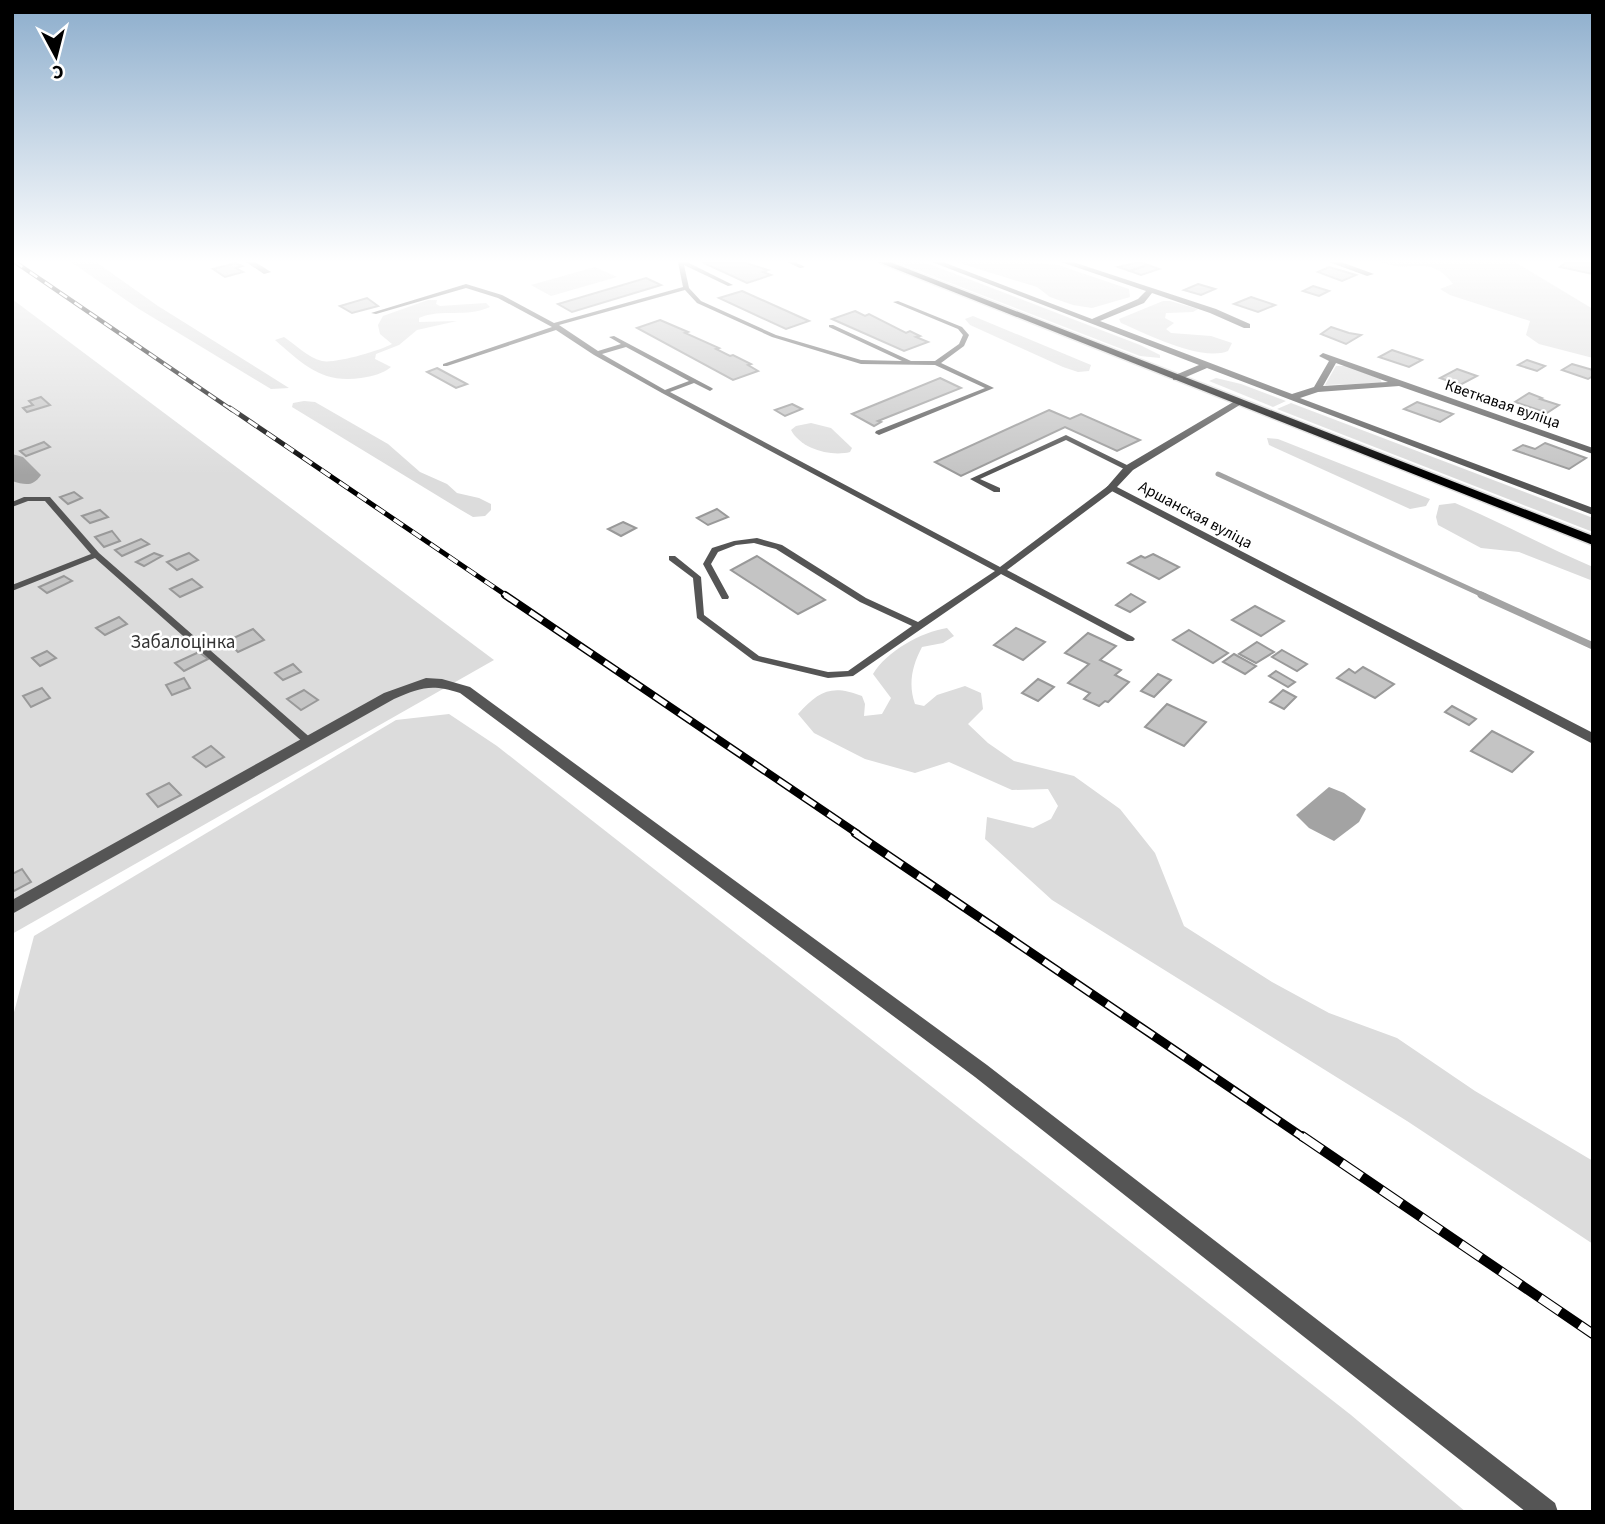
<svg xmlns="http://www.w3.org/2000/svg" width="1605" height="1524" viewBox="0 0 1605 1524" font-family="'Source Sans 3',sans-serif">
<style>
.green{fill:#dcdcdc}
.water{fill:#a3a3a3}
.lines{fill:none;stroke-linecap:round;stroke-linejoin:round}
.stream-far1{stroke:#a3a3a3;stroke-width:5}
.stream{stroke:#a3a3a3;stroke-width:7}
.building{fill:#c4c4c4;stroke:#999;stroke-width:2}
.primary-casing{stroke:#dbdbdb;stroke-width:3}
.lane{fill:#555;fill-rule:evenodd}
.street{fill:#555;fill-rule:evenodd}
.primary{fill:#000;fill-rule:evenodd}
.rail-far4-casing{stroke:#000;stroke-width:4.5}
.rail-far3-casing{stroke:#000;stroke-width:5}
.rail-far2-casing{stroke:#000;stroke-width:8}
.rail-far1-casing{stroke:#000;stroke-width:9}
.rail-casing{stroke:#000;stroke-width:10}
.rail-far4{stroke:#fff;stroke-width:2.5;stroke-dasharray:9;stroke-linecap:butt}
.rail-far3{stroke:#fff;stroke-width:3.5;stroke-dasharray:11;stroke-linecap:butt}
.rail-far2{stroke:#fff;stroke-width:5;stroke-dasharray:15;stroke-linecap:butt}
.rail-far1{stroke:#fff;stroke-width:6;stroke-dasharray:19;stroke-linecap:butt}
.rail{stroke:#fff;stroke-width:8;stroke-dasharray:24;stroke-linecap:butt}
.labels{text-anchor:middle;stroke-width:5;stroke-linejoin:round;paint-order:stroke}
.far-street-label{font-size:16px;fill:#000;stroke:#fff}
.park-label{font-size:19px;fill:#333;stroke:#fff}
</style>
<rect width="100%" height="100%" fill="#fff"/>
<g class="green">
<path d="M71 262H96L158 306 289 388 271 389 139 309Z"/>
<path d="M896 262H924L1140 345 1160 355V358L1140 356Z"/>
<path d="M956 262H1029L1058 265 1129 289 1130 297 1092 308 1073 305 1050 297 1037 287Z"/>
<path d="M1382 262H1515L1593 309V358L1539 344 1526 335 1530 321 1450 295 1440 289 1453 284C1428 252 1410 275 1382 262Z"/>
<path d="M595 267 617 277 551 296 531 285Z"/>
<path d="M12 299 494 660 12 934Z"/>
<path d="M428 300H437L436 304 440 306 486 303 490 307C466 318 442 308 419 318V322L457 321 417 330 399 345 376 354 375 359 391 367C382 374 373 376 361 378 322 384 303 364 275 340L284 337C296 345 307 357 322 361 334 364 379 351 392 344L380 334 378 325 383 316Z"/>
<path d="M1163 301H1170L1198 309 1193 312 1166 313 1165 318 1174 323 1166 329 1171 333 1211 336 1232 343 1228 351C1201 362 1147 334 1121 323L1119 319Z"/>
<path d="M973 316 1091 365 1089 371 1078 372 1063 367 970 325 965 319Z"/>
<path d="M1336 366H1347L1380 379 1382 383 1325 385Z"/>
<path d="M1216 378 1241 384 1286 401 1273 407 1209 381Z"/>
<path d="M304 401 315 402 388 444 420 472 447 484 457 493 479 498 491 504V510L485 516 473 517 461 510 292 407 293 403Z"/>
<path d="M1291 403 1593 518V532L1277 409Z"/>
<path d="M811 423 831 428 852 448 850 452C831 457 801 449 791 430L796 426Z"/>
<path d="M1267 438 1278 439 1430 499 1426 506 1410 509 1269 445Z"/>
<path d="M1455 503C1502 523 1546 547 1593 567V581L1519 552 1481 548 1438 525 1436 517 1439 505Z"/>
<path d="M947 628 954 636 943 643 922 647C912 666 908 684 915 704L924 706 937 695 965 686 981 693 983 709 968 724 988 743 1014 761 1074 776 1120 809 1155 853 1184 926 1272 982 1329 1013 1397 1038 1475 1091 1593 1161V1244L1407 1121 1052 900 985 839 987 817 1033 828 1051 819 1058 806 1048 789 1012 790 949 762 915 773 865 759 814 733 798 714C819 691 831 684 862 696L865 704 864 716 882 714 891 698 873 674C887 651 921 632 947 628Z"/>
<path d="M449 714 497 746 1351 1415 1466 1512H12V1020L34 936 396 720Z"/>
</g>
<g class="water">
<path d="M12 454 23 457 41 475C33 487 25 485 12 481Z"/>
<path d="M1329 787 1344 793 1366 809 1359 822 1334 841 1309 828 1296 815Z"/>
</g>
<g class="lines">
<path class="stream-far1" d="M1218 474 1485 596"/>
<path class="stream" d="M1481 595 1593 646"/>
</g>
<g class="building">
<path d="M702 262H743L768 270 763 272 771 275 747 283Z"/>
<path d="M1139 262 1148 265 1130 271 1118 267Z"/>
<path d="M1566 262H1588L1593 265V274L1560 267Z"/>
<path d="M236 263 242 266 236 268 243 272 225 277 213 269Z"/>
<path d="M1148 265 1159 269 1141 275 1130 271Z"/>
<path d="M1329 267 1356 275 1342 281 1318 272Z"/>
<path d="M646 278 661 285 572 312 558 304Z"/>
<path d="M1198 284 1215 289 1201 295 1184 290Z"/>
<path d="M1313 286 1329 291 1319 296 1303 291Z"/>
<path d="M742 291 809 321 786 329 719 298Z"/>
<path d="M1251 297 1275 305 1258 312 1234 304Z"/>
<path d="M367 298 378 306 352 313 340 306Z"/>
<path d="M855 311 865 316 869 314 906 333 910 331 920 336 916 337 928 342 904 351 832 319Z"/>
<path d="M660 320 688 332 685 333 719 348 716 349 730 356 733 355 751 364 748 365 758 371 733 380 637 328Z"/>
<path d="M1331 327 1349 333 1361 335 1346 344 1321 334Z"/>
<path d="M1392 350 1422 360 1409 367 1379 357Z"/>
<path d="M1527 360 1545 366 1537 371 1518 365Z"/>
<path d="M1572 364 1593 370V376L1588 379 1562 370Z"/>
<path d="M437 368 467 384 456 388 427 372Z"/>
<path d="M1457 369 1477 376 1460 385 1440 378Z"/>
<path d="M940 378 961 388 878 421 881 422 874 426 852 414Z"/>
<path d="M1529 393 1542 398 1540 399 1559 405 1547 413 1515 402Z"/>
<path d="M41 397 50 405 27 412 23 408 33 405 29 401Z"/>
<path d="M1417 402 1453 414 1440 422 1404 409Z"/>
<path d="M792 404 802 409 785 416 775 410Z"/>
<path d="M1049 410 1070 419 1081 414 1140 440 1117 451 1065 427 961 476 935 462Z"/>
<path d="M44 442 50 447 26 456 20 451Z"/>
<path d="M1545 443 1586 458 1569 469 1514 450 1523 445 1535 449Z"/>
<path d="M74 492 82 498 68 504 60 497Z"/>
<path d="M717 509 728 517 708 525 697 518Z"/>
<path d="M100 510 108 517 90 523 82 516Z"/>
<path d="M623 522 636 528 621 536 608 529Z"/>
<path d="M112 531 120 541 104 547 95 537Z"/>
<path d="M141 539 149 544 122 556 115 550Z"/>
<path d="M154 553 162 556 144 566 136 562Z"/>
<path d="M189 553 198 560 177 570 167 562Z"/>
<path d="M1153 554 1179 567 1159 579 1128 563 1141 556 1145 558Z"/>
<path d="M757 556 825 600 798 614 731 570Z"/>
<path d="M64 576 72 581 47 593 39 587Z"/>
<path d="M192 579 202 587 180 597 170 589Z"/>
<path d="M1131 594 1145 602 1130 612 1116 605Z"/>
<path d="M1255 606 1284 621 1261 636 1232 620Z"/>
<path d="M119 617 127 624 105 635 96 628Z"/>
<path d="M1016 628 1045 642 1023 660 994 645Z"/>
<path d="M253 629 264 640 238 652 227 641Z"/>
<path d="M1189 630 1228 653 1213 663 1173 640Z"/>
<path d="M1088 633 1116 646 1100 660 1121 670 1115 675 1129 682 1108 702 1105 701 1099 706 1084 699 1090 693 1068 683 1089 664 1065 653Z"/>
<path d="M1257 642 1274 652 1256 663 1239 654Z"/>
<path d="M1282 650 1307 664 1297 671 1272 657Z"/>
<path d="M47 651 56 658 40 666 32 658Z"/>
<path d="M199 652 208 659 184 671 175 663Z"/>
<path d="M1234 654 1256 666 1245 674 1223 662Z"/>
<path d="M293 664 301 672 283 680 275 673Z"/>
<path d="M1363 667 1394 684 1375 698 1337 678 1349 669 1355 673Z"/>
<path d="M1276 671 1295 682 1288 687 1269 676Z"/>
<path d="M1158 674 1171 680 1154 697 1141 691Z"/>
<path d="M184 678 190 688 172 695 166 685Z"/>
<path d="M1038 679 1054 687 1038 701 1022 693Z"/>
<path d="M42 688 50 698 31 707 23 696Z"/>
<path d="M304 690 318 700 301 710 287 699Z"/>
<path d="M1283 690 1296 697 1284 709 1270 702Z"/>
<path d="M1167 704 1206 722 1184 746 1145 727Z"/>
<path d="M1452 706 1476 719 1469 725 1445 712Z"/>
<path d="M1492 731 1533 752 1512 772 1471 751Z"/>
<path d="M211 746 224 757 206 767 193 757Z"/>
<path d="M169 783 181 795 158 807 147 794Z"/>
<path d="M22 869 31 882 12 892V874Z"/>
</g>
<g class="lines">
<defs>
<path id="primary" d="M878 262H890L1593 536V545Z"/>
</defs>
<use href="#primary" class="primary-casing"/>
<g class="lane">
<path d="M678 262H687L733 285 728 286 684 265 689 288 701 301 776 335 861 360 902 361 829 327V325H833L911 361H935L959 344 963 335 958 329 893 302 898 301 962 327 969 335 964 346 941 363 994 388 879 435 875 433 876 431 985 388 935 365 861 364 772 337 697 303 685 290 559 325 598 351 621 344 609 337 614 336 712 388 713 389 710 391 694 383 670 392 1000 567 1108 486H1114V490L1007 570 1133 637 1135 639 1133 641H1127L1001 574 853 676 828 678 753 660 697 618 693 578 669 560V556H675L701 577 704 615 759 656 828 672 848 671 912 626 860 602 776 549 754 543 736 545 718 552 711 564 729 597 728 599H722L703 564 712 548 734 541 757 538 782 545 866 598 918 622 995 571 662 393 594 355 556 330 447 366H443V364L552 327 498 298 466 288 376 314 371 313 466 284 502 295 554 323 683 287ZM626 347 689 381 665 390 602 354Z"/>
<path d="M787 262H795L805 267 800 268Z"/>
<path d="M1587 262H1593V265Z"/>
<path d="M1066 435 1133 468 1126 470 1066 440 980 479 1000 488V492H994L970 479Z"/>
<path d="M24 497H50L99 553 313 740 314 742 313 744H305L95 558 12 591V585L91 554 45 501H28L12 507V502Z"/>
</g>
<g class="street">
<path d="M246 262H255L271 272 264 274Z"/>
<path d="M932 262H943L1092 319 1138 299 1146 291 1061 262H1073L1216 309 1250 324V328H1244L1210 313 1152 293 1144 303 1100 321 1292 394 1314 387 1329 361 1319 356 1323 353 1593 448V454L1399 386 1318 392 1300 398 1593 508V515L1207 368 1179 380H1173V376L1199 365ZM1336 363 1388 382 1323 386Z"/>
<path d="M1329 262H1341L1374 274 1367 276Z"/>
<path d="M1235 401 1243 403 1133 470 1117 487 1593 733V744L1106 488 1125 466Z"/>
<path d="M426 678 442 679 470 687 987 1065 1555 1503 1558 1512H1526L975 1077 460 693C432 684 421 687 394 699L12 914V900L384 693Z"/>
</g>
<use href="#primary" class="primary"/>
<defs>
<path id="rail-far4" d="M15 262 232 410"/>
<path id="rail-far3" d="M230 408 507 596"/>
<path id="rail-far2" d="M505 595 858 834"/>
<path id="rail-far1" d="M855 833 1304 1138"/>
<path id="rail" d="M1302 1136 1593 1334"/>
</defs>
<use href="#rail-far4" class="rail-far4-casing"/>
<use href="#rail-far3" class="rail-far3-casing"/>
<use href="#rail-far2" class="rail-far2-casing"/>
<use href="#rail-far1" class="rail-far1-casing"/>
<use href="#rail" class="rail-casing"/>
<use href="#rail-far4" class="rail-far4"/>
<use href="#rail-far3" class="rail-far3"/>
<use href="#rail-far2" class="rail-far2"/>
<use href="#rail-far1" class="rail-far1"/>
<use href="#rail" class="rail"/>
</g>
<linearGradient id="sky" x2="0" y2="1"><stop stop-color="#8cadcc"/><stop offset="0.55" stop-color="#fff"/><stop offset="1" stop-color="#fff" stop-opacity="0"/></linearGradient>
<rect width="1605" height="475" fill="url(#sky)"/>
<g class="labels">
<g class="far-street-label">
<text transform="translate(1503 403) rotate(19)" y="6">Кветкавая вуліца</text>
<text transform="translate(1196 514) rotate(28)" y="6">Аршанская вуліца</text>
</g>
<g class="park-label">
<text x="183" y="648">Забалоцінка</text>
</g>
</g>
<rect width="1605" height="1524" fill="none" stroke="#000000" stroke-width="28"/>
<g transform="translate(56 56) rotate(173)" stroke="#ffffff" stroke-width="5" paint-order="stroke">
<path d="M0-5L12 26L0 18L-12 26Z" fill="#000000"/>
<text y="-10" font-size="19" font-weight="bold" text-anchor="middle" fill="#000000">С</text>
</g>
</svg>
